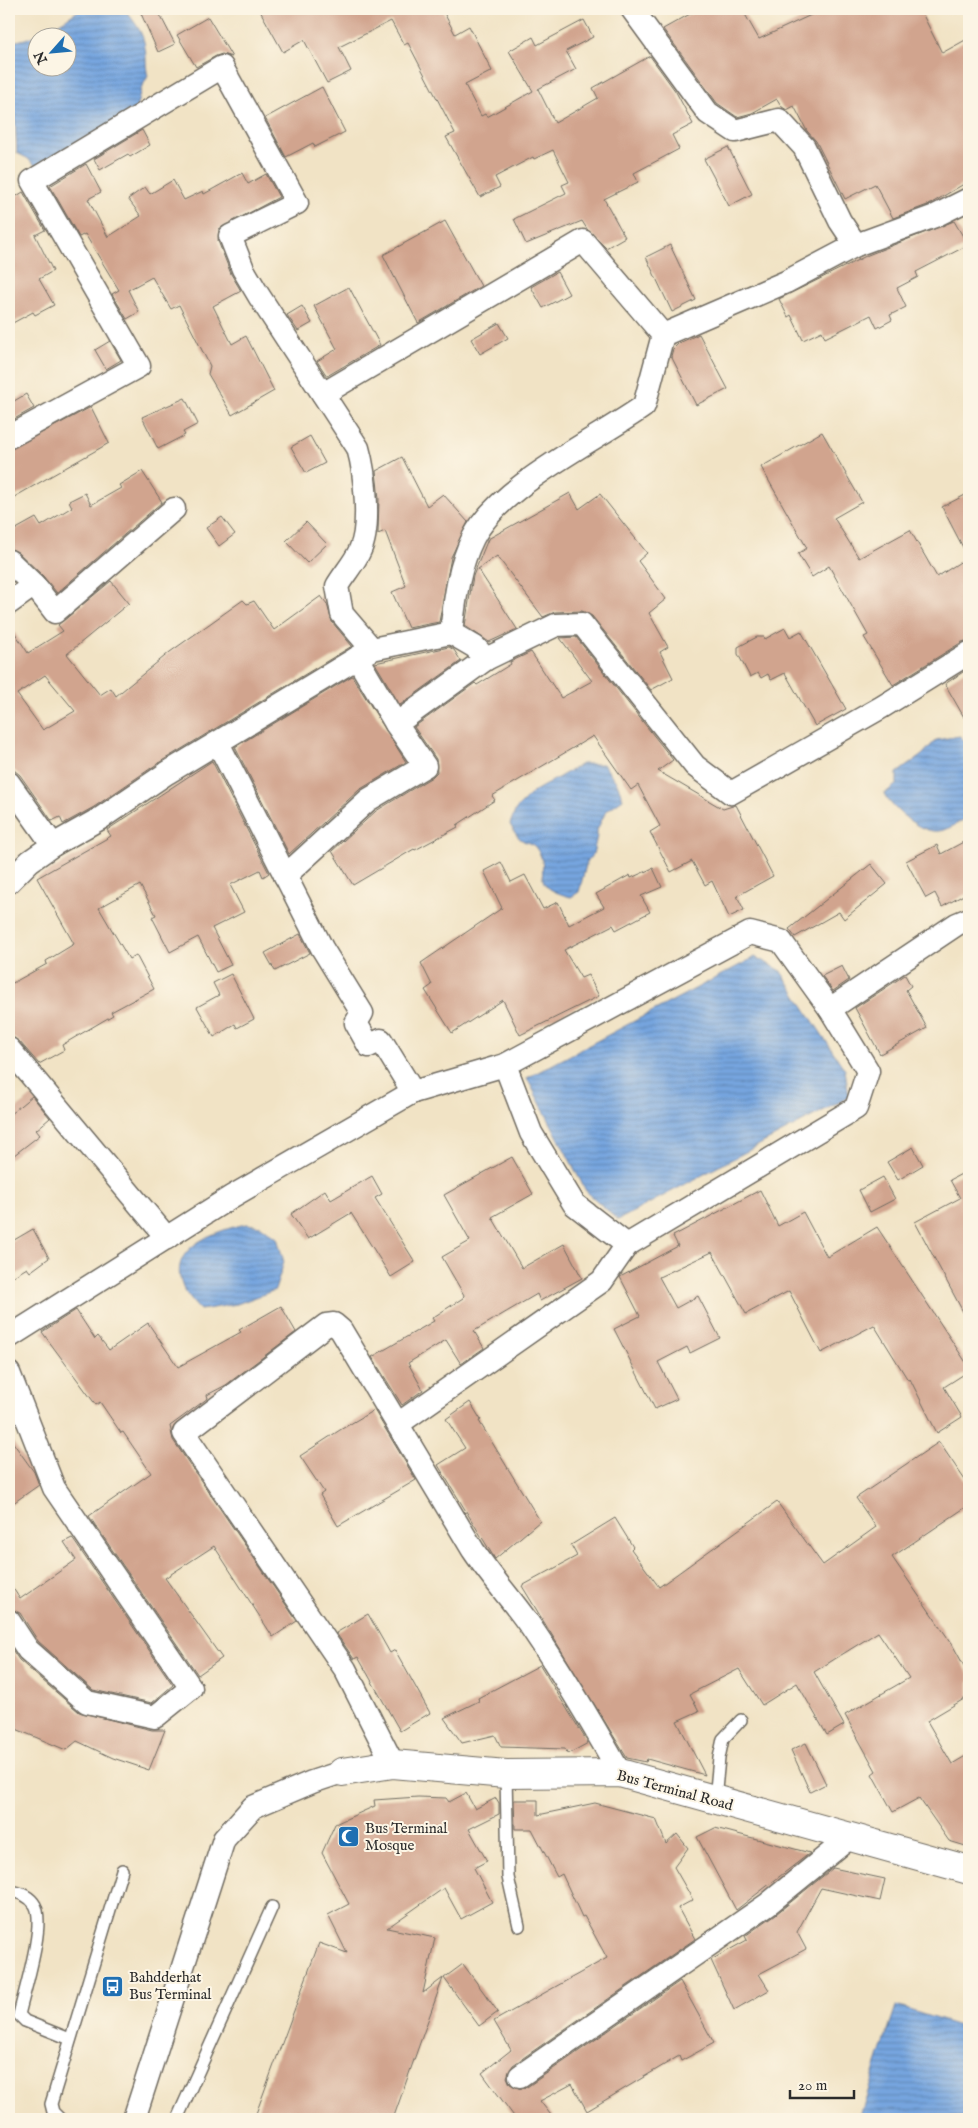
<svg xmlns="http://www.w3.org/2000/svg" width="978" height="2128" viewBox="0 0 978 2128" font-family="'IM FELL English',serif">
<style>
.water{fill:url(#water-rules);stroke:#506885;fill-rule:evenodd}
.building{fill:#d1a48e;fill-rule:evenodd}
.lines{fill:none;stroke-linecap:round;stroke-linejoin:round}
.lane-casing{stroke:#706b61;stroke-width:14}
.street-casing{stroke:#706b61;stroke-width:25}
.secondary-casing{stroke:#706b61;stroke-width:30}
.lane{stroke:#fff;stroke-width:11}
.street{stroke:#fff;stroke-width:22}
.secondary{stroke:#fff;stroke-width:28}
.labels{text-anchor:middle;stroke-width:4;stroke-linejoin:round;paint-order:stroke}
.street-label{font-size:15px;fill:#2b2b2b;stroke:#fcf5e5}
.poi-label{font-size:15px;fill:#2b2b2b;stroke:#fcf5e5;text-anchor:start}
</style>
<defs>
<pattern id="water-rules" width="6" height="5" patternUnits="userSpaceOnUse" patternTransform="scale(1.25)"><rect width="6" height="5" fill="#76a5df"/><path d="M0 2.5h6" fill="none" stroke="#6187b5"/></pattern>
</defs>
<rect width="100%" height="100%" fill="#fcf5e5"/>
<filter id="ink" filterUnits="userSpaceOnUse"><feTurbulence type="fractalNoise" baseFrequency=".02" numOctaves="2"/><feDisplacementMap in="SourceGraphic" scale="10" xChannelSelector="R" yChannelSelector="G"/><feConvolveMatrix kernelMatrix="1 2 1 2 8 2 1 2 1" color-interpolation-filters="sRGB"/></filter>
<filter id="wash" filterUnits="userSpaceOnUse"><feTurbulence type="fractalNoise" baseFrequency=".0096" numOctaves="4" result="noise"/><feDisplacementMap in="SourceGraphic" scale="20" xChannelSelector="R" yChannelSelector="G"/><feGaussianBlur stdDeviation="1.12" result="paint"/><feColorMatrix in="noise" values="0 0 0 0 0 0 0 0 0 0 0 0 0 0 0 0 0 1.4 0 .05"/><feComposite in="paint" operator="in"/></filter>
<g filter="url(#wash)">
<rect width="100%" height="100%" fill="#f1e3c5"/>
<g class="water">
<path d="M81 9 125 10C134 21 144 33 145 48 147 58 145 66 148 76L141 89 135 113 40 170 27 158 17 153 15 118 9 115V42C35 40 60 23 81 9ZM38 38H68V68H38Z"/>
<path d="M960 736 969 747V816C959 822 946 833 933 831 916 829 893 809 884 794L897 784V773L922 755 936 740Z"/>
<path d="M582 764H603L617 783 623 799 606 811 597 830V836L593 854 587 861 579 892 571 897C524 885 554 871 536 848 533 843 526 843 522 840 517 837 513 830 510 824L516 809 533 792Z"/>
<path d="M755 957 780 970 845 1070 849 1097 618 1220 586 1191 527 1078Z"/>
<path d="M246 1224 261 1226 277 1238 284 1262 275 1290 237 1304 200 1310C152 1261 196 1235 246 1224Z"/>
<path d="M896 2006 969 2029V2119H859Z"/>
</g>
<g id="blocks">
<g class="building">
<path d="M139 9H157L175 44 158 52Z"/>
<path d="M259 9H442L455 34 469 26 492 71 465 85 481 116 485 114 487 117 533 91 509 51 533 37 537 45 584 20 593 37 566 51 576 69 538 89 555 123 598 98 593 88 650 56 676 92 693 124 672 135 679 149 634 173 638 182 604 199 625 237 606 248 587 229 582 221 526 244 514 219 566 193 562 185 569 182 553 150 534 159 533 157 495 177 500 187 480 197 446 137 455 133 408 43 404 45 391 21 339 47 351 71 327 83 304 40 283 52Z"/>
<path d="M699 9H742L759 39 824 9H920L942 53 969 38V181L930 204 893 218 875 184 845 199 816 141 807 131 794 106 787 110 782 107 777 99 752 113 737 117 717 103 663 29Z"/>
<path d="M208 17 232 57 222 54 216 56 196 67 177 35Z"/>
<path d="M322 87 345 132 315 147 313 143 286 157 265 118Z"/>
<path d="M142 130 150 145 130 157 128 154 100 170 94 159Z"/>
<path d="M728 147 752 194 729 206 704 159Z"/>
<path d="M86 164 101 192 88 199 108 237 141 216 128 199 145 187 150 194 173 180 184 200 203 191 204 194 242 173 248 184 266 174 279 197 219 229 218 241 231 274 241 291 213 306 232 344 246 336 274 391 232 415 208 374 210 366 179 305 171 309 152 277 128 290 139 312 127 319 112 294 119 290 85 234 79 237 50 186Z"/>
<path d="M23 192 45 230 35 235 53 271 39 279 54 305 35 315 33 312 9 325V201Z"/>
<path d="M445 221 481 286 418 323 383 255Z"/>
<path d="M954 221 968 245 916 272 918 277 897 288 906 307 890 315 892 320 877 328 871 315 825 338 822 331 803 340 791 315 788 317 779 299 868 255Z"/>
<path d="M670 245 696 300 672 312 646 257Z"/>
<path d="M557 272 569 294 543 308 531 287Z"/>
<path d="M349 287 380 345 327 376 317 361 337 349 314 306Z"/>
<path d="M302 306 312 323 298 331 287 315Z"/>
<path d="M499 323 508 338 480 354 471 339Z"/>
<path d="M699 334 728 389 696 405 671 356 673 349 679 343Z"/>
<path d="M110 341 121 360 106 369 95 350Z"/>
<path d="M26 394 34 408 9 422V404Z"/>
<path d="M185 398 198 424 183 432 185 435 158 449 142 417Z"/>
<path d="M91 407 109 443 9 500V450Z"/>
<path d="M822 432 862 502 834 518 859 558 910 530 937 577 968 557 942 507 969 493V640L962 642 893 685 864 637 868 635 829 566 812 577 798 554 807 548 761 467Z"/>
<path d="M310 436 325 463 306 473 291 447Z"/>
<path d="M402 457 427 506 443 494 468 522 451 557 439 622 408 628 392 592 406 586 385 531 378 534 379 499 376 471Z"/>
<path d="M142 471 162 502 57 593 43 576 18 552 9 548V533L36 518 41 526 72 507 69 501 85 493 91 505 121 488 119 485Z"/>
<path d="M570 493 579 509 600 494 647 553 638 561 666 599 649 613 668 647 660 652 673 678 651 690 592 616 582 611 555 612 543 617 497 556 478 569 517 629 489 642 465 626 473 576 488 539Z"/>
<path d="M222 517 235 534 219 546 206 528Z"/>
<path d="M306 522 327 544 307 563 286 541Z"/>
<path d="M111 581 129 603 67 654 100 695 111 688 116 696 170 652 243 600 247 604 254 601 274 630 321 596 327 604 332 622 352 646 160 762 94 807 63 824 60 817 52 821 20 775 9 766V624L28 653 63 631 58 625ZM45 675 75 711 43 730 17 694Z"/>
<path d="M785 628 790 637 801 631 846 709 815 726 785 673 771 680 768 674 761 678 758 673 750 677 738 654V647L757 637H764L765 639Z"/>
<path d="M576 637 673 760 658 771 723 809 736 805 773 876 737 896 744 910 729 917 712 881 705 885 692 861 671 872 650 832 660 826 638 785 631 790 593 736 492 796 495 800 457 825 458 827 415 850 414 849 353 885 332 851 376 811 432 777 437 772 436 759 414 727 475 683 477 685 511 664 510 662 531 652 561 698 592 681 560 638Z"/>
<path d="M449 647 454 650 461 661 400 705 375 663Z"/>
<path d="M969 668V726L945 684Z"/>
<path d="M352 676 406 762 359 790 289 854 235 747Z"/>
<path d="M212 761 269 873 263 877 260 870 230 885 244 912 212 928 231 965 216 972 198 937 170 952 152 917 156 915 140 885 99 908 129 959 136 955 154 989 111 1012 113 1015 62 1045 64 1050 39 1064 19 1041 9 1036V985L47 964 46 961 74 944 37 878 111 836 107 830Z"/>
<path d="M969 839V892L942 907 935 893 926 898 906 861 937 845 941 854Z"/>
<path d="M501 862 511 882 525 875 543 909 558 902 569 925 604 907 596 894 630 875 631 878 653 868 662 887 641 896 650 912 616 930 613 925 564 950 581 978 588 975 599 996 520 1035 503 1000 452 1033 425 990 432 985 421 963 502 908 484 871Z"/>
<path d="M871 864 887 884 844 919 839 912 795 937 789 929Z"/>
<path d="M300 934 310 953 275 971 265 953Z"/>
<path d="M842 966 849 980 833 991 822 976Z"/>
<path d="M231 974 254 1019 237 1028 235 1024 214 1037 197 1007 219 995 213 983Z"/>
<path d="M905 975 911 986 906 990 927 1028 880 1054 855 1008Z"/>
<path d="M32 1096 50 1118 36 1130 40 1135 9 1159V1115Z"/>
<path d="M913 1147 923 1165 898 1180 887 1162Z"/>
<path d="M512 1157 533 1194 492 1217 522 1268 564 1244 582 1278 540 1301 537 1294 474 1331 484 1348 461 1364 446 1340 408 1363 423 1390 402 1405 372 1357 434 1321 432 1318 463 1298 464 1295 442 1257 470 1241 444 1195Z"/>
<path d="M969 1170V1323L915 1222 960 1198 950 1180Z"/>
<path d="M372 1176 382 1194 375 1198 415 1262 391 1277 351 1213 308 1239 291 1214 325 1190 331 1200Z"/>
<path d="M883 1177 895 1199 870 1212 859 1190Z"/>
<path d="M760 1190 778 1226 803 1212 827 1257 877 1227 969 1367V1371L944 1387 962 1417 937 1433 910 1379 908 1380 874 1325 821 1353 789 1291 746 1314 712 1252 659 1277 676 1308 698 1296 720 1338 690 1353 687 1347 658 1362 677 1399 655 1409 614 1329 640 1316 620 1277 678 1246 673 1236Z"/>
<path d="M33 1229 49 1258 30 1272 27 1268 9 1279V1243Z"/>
<path d="M281 1306 296 1332 226 1385 207 1395 208 1398 170 1426 173 1440 297 1621 273 1637 214 1546 165 1578 222 1658 198 1675 89 1516 151 1473 123 1432 121 1433 100 1402 96 1405 42 1332 76 1310 95 1339 98 1336 109 1350 148 1323 178 1367 241 1332 239 1330Z"/>
<path d="M470 1402 481 1420 479 1421 540 1521 495 1559 438 1465 465 1448 446 1419Z"/>
<path d="M374 1410 416 1480 338 1526 320 1495 324 1492 300 1456 340 1430Z"/>
<path d="M9 1437 34 1472 39 1485 9 1506Z"/>
<path d="M939 1442 969 1486V1505L892 1557 952 1644 969 1675V1696L927 1721 952 1764 969 1754V1847L949 1841 919 1798 893 1812 872 1774 876 1771 845 1715 909 1678 878 1632 814 1672 844 1725 827 1735 797 1683 762 1705 739 1669 690 1694 699 1711 677 1721 705 1775 647 1759 646 1762 627 1758 522 1586 577 1556 571 1545 615 1518 633 1547 631 1549 659 1587 777 1502 823 1565 876 1527 856 1498Z"/>
<path d="M72 1538 173 1685 152 1703 93 1690 38 1641 20 1613 9 1608V1582L20 1599 76 1560 64 1542Z"/>
<path d="M368 1614 390 1653 395 1650 430 1713 400 1731 358 1657 354 1659 336 1633Z"/>
<path d="M9 1645 19 1660 79 1712 152 1730H165L149 1770 113 1758 77 1741 66 1750 9 1726Z"/>
<path d="M540 1665 588 1743 568 1754 565 1749 501 1747 495 1735 462 1743 444 1718 479 1701 478 1698Z"/>
<path d="M806 1743 826 1784 810 1792 791 1750Z"/>
<path d="M466 1793 475 1809 496 1798 499 1803V1814L469 1829 487 1861 474 1868 492 1902 461 1919 444 1888 387 1928 435 1938 423 1993 443 1978 393 2119H254L319 1943 347 1953 328 1915 349 1904 322 1853 335 1824 375 1806 374 1800 418 1797 446 1798 449 1802Z"/>
<path d="M514 1800H538V1815L595 1803 656 1819 666 1844 677 1834 688 1848 674 1867 693 1900 678 1908 695 1939 513 2065 507 2077 510 2084 521 2089 527 2087 680 1981 714 2043 681 2061 679 2056 587 2111 572 2084 540 2101 554 2119H516L482 2073 511 2050 494 2021 607 1958 584 1916 582 1917 562 1874 557 1877 532 1829H515Z"/>
<path d="M715 1828 810 1853 736 1910 697 1837Z"/>
<path d="M833 1868 885 1879 880 1901 821 1888 797 1932 806 1949 759 1974 769 1990 734 2010 711 1960 747 1940 745 1936 776 1914Z"/>
<path d="M463 1964 498 2012 479 2026 444 1978Z"/>
</g>
</g>
</g>
<g filter="url(#ink)">
<use href="#blocks" fill-opacity="0" stroke="#706b61" stroke-width="1"/>
<g class="lines">
<defs>
<g id="lane">
<path d="M506 1774 508 1877 519 1926"/>
<path d="M715 1800 719 1758 723 1739 741 1720"/>
<path d="M9 1891C19 1892 29 1895 35 1905 46 1924 24 1992 19 2015L25 2021 70 2039"/>
<path d="M60 2119 53 2112 51 2104 122 1870"/>
<path d="M177 2119 272 1907"/>
</g>
<g id="street">
<path d="M632 9 708 113 735 131 779 120 804 147 840 221 856 245 935 216 969 199"/>
<path d="M323 394 583 241 663 335"/>
<path d="M9 437 139 366 32 181 222 67 297 203 230 236 243 269 259 296 358 448C365 472 371 527 360 550 355 562 344 574 337 586L342 614 372 649"/>
<path d="M9 561 34 585"/>
<path d="M9 603 34 585 55 612 174 509"/>
<path d="M451 633 475 647 486 659 556 625 582 624 695 766 731 793 882 707 969 653"/>
<path d="M357 658 396 724 486 659"/>
<path d="M218 743 322 948 362 1013 356 1023 369 1046 381 1040 413 1092"/>
<path d="M9 783 53 845"/>
<path d="M285 876 368 800 425 766 396 724"/>
<path d="M9 882 30 861 53 845 101 818 167 773 372 649 451 633C455 600 458 568 473 538 500 485 595 441 644 406L663 335 786 282 856 245"/>
<path d="M830 1009 957 924 969 919"/>
<path d="M9 1049 167 1238"/>
<path d="M505 1065 531 1133 574 1204 627 1245"/>
<path d="M9 1337 231 1197 413 1092 505 1065 750 933 781 941 830 1009 868 1071 856 1108 627 1245 602 1281 398 1424"/>
<path d="M9 1373 54 1488 191 1688 155 1717 87 1702 28 1650 9 1621"/>
<path d="M393 1764 345 1669 184 1433 326 1325 334 1324 341 1330 473 1550C491 1577 513 1601 531 1627 563 1674 592 1723 620 1773"/>
<path d="M520 2076 768 1904 849 1838"/>
<path d="M134 2119 224 1839 253 1807 312 1782 342 1772"/>
</g>
<path id="secondary" d="M342 1772 393 1764 506 1774 620 1773 969 1870"/>
</defs>
<use href="#lane" class="lane-casing"/>
<use href="#street" class="street-casing"/>
<use href="#secondary" class="secondary-casing"/>
<use href="#lane" class="lane"/>
<use href="#street" class="street"/>
<use href="#secondary" class="secondary"/>
</g>
</g>
<defs>
<symbol id="mosque-square" viewBox="-11 -11 22 22"><rect x="-9" y="-9" width="18" height="18" rx="4" fill="#1f6fb2" stroke="#fcf5e5"/><path d="M3.5-4.9A6 6 0 1 0 3.5 4.9A5 5 0 1 1 3.5-4.9Z" fill="#fff"/></symbol>
<symbol id="bus-square" viewBox="-11 -11 22 22"><rect x="-9" y="-9" width="18" height="18" rx="4" fill="#1f6fb2" stroke="#fcf5e5"/><path d="M-5-6H5V4H4V6H2V4H-2V6H-4V4H-5ZM-3.5-4V0h7V-4ZM-3.5 1.2v1.5H-2V1.2ZM2 1.2v1.5H3.5V1.2Z" fill="#fff"/></symbol>
</defs>
<g fill-rule="evenodd">
<use href="#mosque-square" x="336" y="1824" width="25" height="25"/>
<use href="#bus-square" x="100" y="1974" width="25" height="25"/>
</g>
<g class="labels">
<g class="street-label">
<text transform="translate(675 1790) rotate(15)" y="5">Bus Terminal Road</text>
</g>
<g class="poi-label">
<text x="365" y="1833">Bus Terminal<tspan x="365" dy="17">Mosque</tspan></text>
<text x="129" y="1982">Bahdderhat<tspan x="129" dy="17">Bus Terminal</tspan></text>
</g>
</g>
<rect width="978" height="2128" fill="none" stroke="#fcf5e5" stroke-width="30"/>
<g transform="translate(52 52) rotate(243)"><circle r="24" fill="#fcf5e5" stroke="#a8a49b"/>
<path d="M0-4L9 19L0 12L-9 19Z" fill="#1f6fb2"/>
<text y="-8" font-size="14" font-weight="bold" text-anchor="middle" fill="#2b2b2b">N</text>
</g>
<path d="M790 2090v8h64v-8" fill="none" stroke="#2b2b2b" stroke-width="2.5"/>
<text x="798" y="2090" font-size="15" fill="#2b2b2b" stroke="#fcf5e5" stroke-width="4" paint-order="stroke">20 m</text>
</svg>
